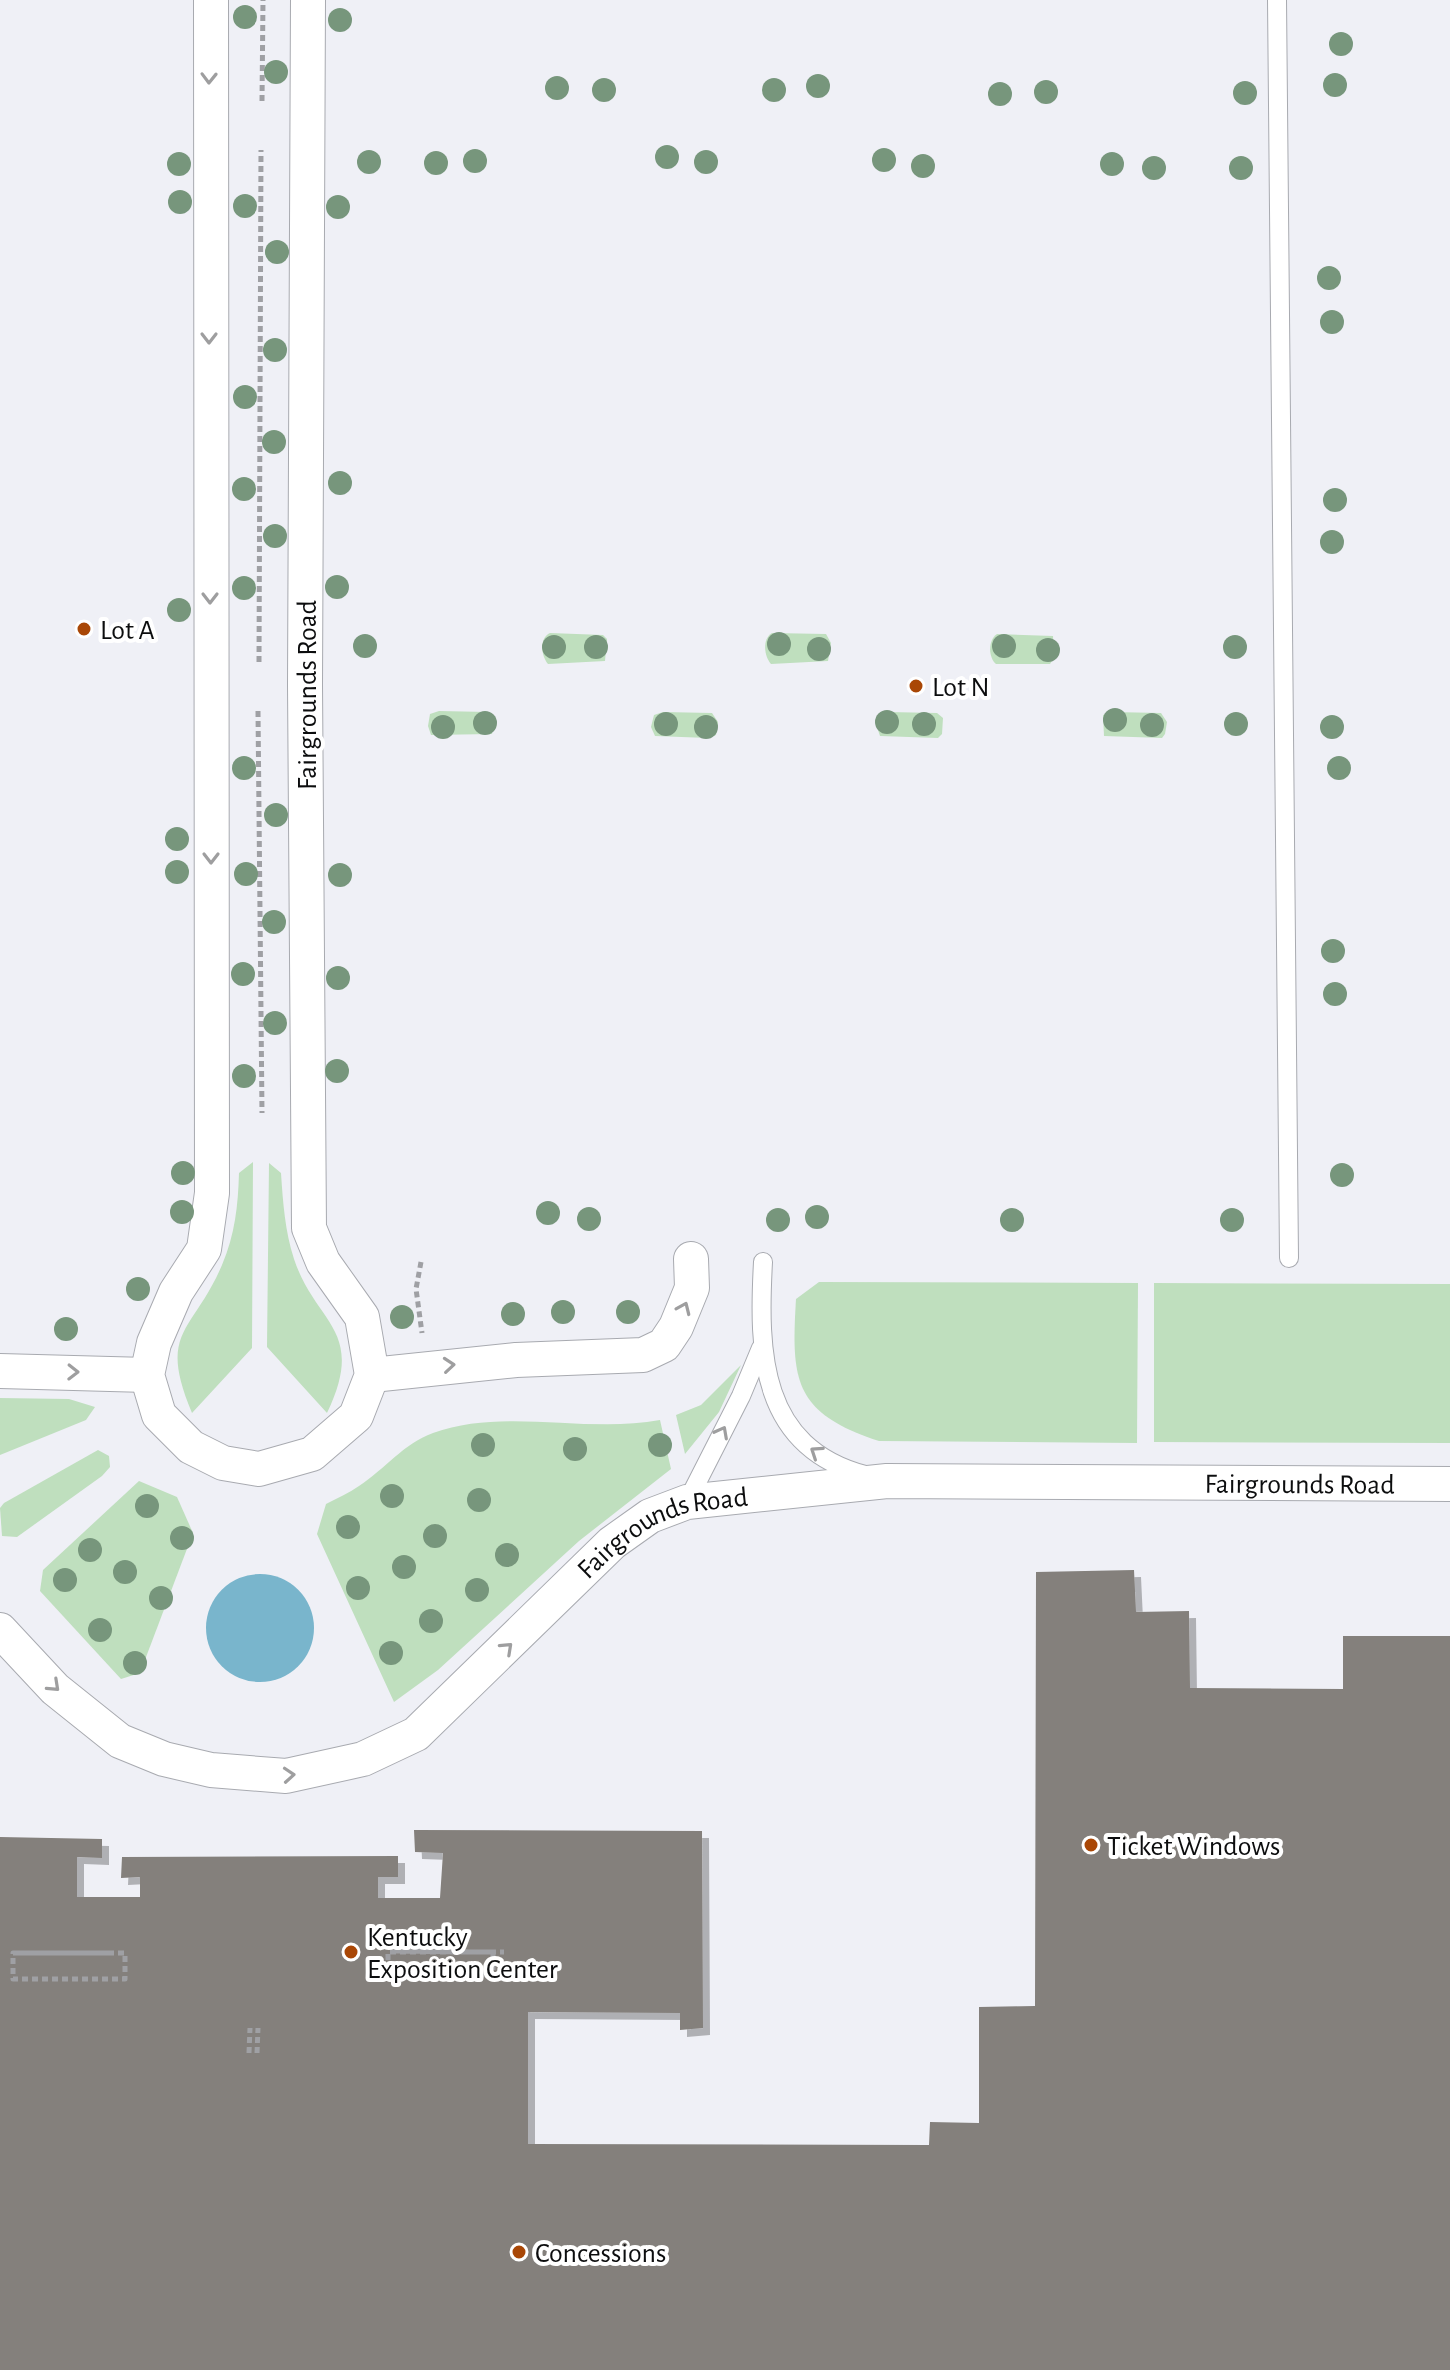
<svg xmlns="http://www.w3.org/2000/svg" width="1450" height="2370" viewBox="0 0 1450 2370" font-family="'Alegreya Sans',sans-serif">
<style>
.green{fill:#bfdfbe}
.water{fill:#79b5cc}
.building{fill:#84807c;filter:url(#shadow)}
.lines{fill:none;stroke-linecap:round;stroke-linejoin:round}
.lane-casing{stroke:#a8aab0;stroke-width:20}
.street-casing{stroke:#a8aab0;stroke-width:36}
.path{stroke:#9fa0a4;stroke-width:5;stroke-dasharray:6 4;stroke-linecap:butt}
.lane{stroke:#fff;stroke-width:18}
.street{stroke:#fff;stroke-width:34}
.tree{fill:#77967c}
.oneway{stroke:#9e9e9f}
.poi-dot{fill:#a94706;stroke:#fff;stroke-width:3}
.labels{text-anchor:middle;stroke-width:8;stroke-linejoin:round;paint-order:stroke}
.poi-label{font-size:28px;fill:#0c0d0e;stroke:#fff;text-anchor:start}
.street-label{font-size:28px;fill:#0c0d0e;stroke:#fff}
</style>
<defs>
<filter id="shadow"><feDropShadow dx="7" dy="7" stdDeviation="0" flood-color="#0004"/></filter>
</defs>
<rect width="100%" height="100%" fill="#eff0f6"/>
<g class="green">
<path d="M550 633 603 635 607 639 605 661 548 664C541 656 539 638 550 633Z"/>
<path d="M772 633 826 634 831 643 828 661 771 664C764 656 762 639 772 633Z"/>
<path d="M997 634 1053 636 1054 658 1050 664H996C988 657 988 640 997 634Z"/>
<path d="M439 711 488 712 494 722 492 734 431 735 428 726 430 714Z"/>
<path d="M663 712 712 713 718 722 716 735 708 738 655 736 651 727 654 715Z"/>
<path d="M888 712 937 713 943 718 942 734 938 738 880 736 877 727 879 715Z"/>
<path d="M1112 712 1161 713 1167 722 1165 734 1162 738 1104 736 1103 715Z"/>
<path d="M253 1162 252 1348 192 1413C157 1330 193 1333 222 1265 235 1234 238 1206 239 1173Z"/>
<path d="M269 1163 281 1173C283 1203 285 1231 294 1259 316 1325 367 1329 327 1413L267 1347Z"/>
<path d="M819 1282 1138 1283 1137 1443 879 1441C794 1413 791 1381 796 1299Z"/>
<path d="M1154 1283 1450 1284V1443L1154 1442Z"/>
<path d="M741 1365 719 1412 685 1454 676 1415 701 1405Z"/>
<path d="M0 1398 69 1399 95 1407 86 1420 0 1455Z"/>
<path d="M660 1420 671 1469 579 1541 438 1670 394 1702 317 1534 326 1504C337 1498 349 1493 359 1486 385 1469 403 1444 433 1433 504 1407 586 1434 660 1420Z"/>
<path d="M98 1450 109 1456 110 1467 102 1476 17 1537 2 1536 0 1508 4 1503Z"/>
<path d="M139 1481 177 1497 193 1533 140 1673 121 1679 40 1591 43 1570Z"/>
</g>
<circle class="water" cx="260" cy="1628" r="54"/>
<path class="building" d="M1134 1570 1136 1612 1189 1611 1190 1688 1343 1689V1636H1450V2370H0V1837L102 1839V1858L77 1857V1897H140V1877L121 1878 122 1857 398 1856V1877H378V1898H440L443 1853 415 1852 414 1830 702 1831 703 2028 680 2030V2013L528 2012V2144L929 2145 930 2122 979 2123V2007L1035 2006 1036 1572Z"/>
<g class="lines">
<defs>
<g id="lane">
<path d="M1277 0 1289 1258"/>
<path d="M763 1262C758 1353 760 1447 865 1475"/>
<path d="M687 1502 741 1396 761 1348"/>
</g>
<g id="street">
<path d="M211 0 212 1193 204 1249 176 1292 154 1343 147 1375 159 1415 191 1447 223 1463 259 1469 312 1454 356 1416 372 1375 362 1317 323 1262 309 1228 305 685 308 0"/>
<path d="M0 1371 147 1375"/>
<path d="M372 1375 516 1360 643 1355 664 1345 676 1327 692 1288 691 1259"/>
<path id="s1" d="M0 1630 55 1689 120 1741 164 1759 211 1770 286 1776 363 1759 416 1734 612 1543 650 1516 687 1502 887 1481 1450 1484"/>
</g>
</defs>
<use href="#lane" class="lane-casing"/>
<use href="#street" class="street-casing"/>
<g class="path">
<path d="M262 101 263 0"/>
<path d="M259 662 261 150"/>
<path d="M258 711 262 1113"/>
<path d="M421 1262 416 1289 422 1333"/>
<path d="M395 1951 481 1952H493V1975L388 1974V1952H504"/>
<path d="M18 1953H125V1979H13V1953H111"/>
<path d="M249 2053 250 2028"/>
<path d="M257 2053 258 2028"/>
</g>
<use href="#lane" class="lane"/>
<use href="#street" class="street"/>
</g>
<g class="tree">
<circle cx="245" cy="17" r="12"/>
<circle cx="340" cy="20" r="12"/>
<circle cx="1341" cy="44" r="12"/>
<circle cx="276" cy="72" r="12"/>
<circle cx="1335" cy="85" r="12"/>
<circle cx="818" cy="86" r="12"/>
<circle cx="557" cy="88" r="12"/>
<circle cx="604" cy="90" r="12"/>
<circle cx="774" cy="90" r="12"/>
<circle cx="1046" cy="92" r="12"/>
<circle cx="1245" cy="93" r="12"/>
<circle cx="1000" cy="94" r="12"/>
<circle cx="667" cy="157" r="12"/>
<circle cx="884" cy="160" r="12"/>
<circle cx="475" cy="161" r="12"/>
<circle cx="369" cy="162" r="12"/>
<circle cx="706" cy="162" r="12"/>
<circle cx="436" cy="163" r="12"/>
<circle cx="179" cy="164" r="12"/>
<circle cx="1112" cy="164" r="12"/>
<circle cx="923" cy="166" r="12"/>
<circle cx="1154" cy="168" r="12"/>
<circle cx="1241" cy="168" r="12"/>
<circle cx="180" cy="202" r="12"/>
<circle cx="245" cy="206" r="12"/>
<circle cx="338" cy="207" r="12"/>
<circle cx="277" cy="252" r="12"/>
<circle cx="1329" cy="278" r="12"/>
<circle cx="1332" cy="322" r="12"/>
<circle cx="275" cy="350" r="12"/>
<circle cx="245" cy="397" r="12"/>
<circle cx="274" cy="442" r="12"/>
<circle cx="340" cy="483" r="12"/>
<circle cx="244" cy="489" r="12"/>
<circle cx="1335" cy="500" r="12"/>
<circle cx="275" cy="536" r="12"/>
<circle cx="1332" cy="542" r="12"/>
<circle cx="337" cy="587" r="12"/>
<circle cx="244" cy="588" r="12"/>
<circle cx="179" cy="610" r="12"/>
<circle cx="779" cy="644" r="12"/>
<circle cx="365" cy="646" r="12"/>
<circle cx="1004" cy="646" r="12"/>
<circle cx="554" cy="647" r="12"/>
<circle cx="596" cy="647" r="12"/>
<circle cx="1235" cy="647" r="12"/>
<circle cx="819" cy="649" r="12"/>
<circle cx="1048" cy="650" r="12"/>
<circle cx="1115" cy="720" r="12"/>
<circle cx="887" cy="722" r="12"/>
<circle cx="485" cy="723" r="12"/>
<circle cx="666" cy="724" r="12"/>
<circle cx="924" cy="724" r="12"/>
<circle cx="1236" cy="724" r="12"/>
<circle cx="1152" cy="725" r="12"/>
<circle cx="443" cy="727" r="12"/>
<circle cx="706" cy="727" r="12"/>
<circle cx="1332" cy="727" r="12"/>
<circle cx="244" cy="768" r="12"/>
<circle cx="1339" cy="768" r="12"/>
<circle cx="276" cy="815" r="12"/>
<circle cx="177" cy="839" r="12"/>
<circle cx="177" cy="872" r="12"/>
<circle cx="246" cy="874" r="12"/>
<circle cx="340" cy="875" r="12"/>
<circle cx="274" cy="922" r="12"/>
<circle cx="1333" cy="951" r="12"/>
<circle cx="243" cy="974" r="12"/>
<circle cx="338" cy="978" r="12"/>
<circle cx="1335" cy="994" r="12"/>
<circle cx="275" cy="1023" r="12"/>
<circle cx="337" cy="1071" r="12"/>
<circle cx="244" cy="1076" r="12"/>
<circle cx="183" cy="1173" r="12"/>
<circle cx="1342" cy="1175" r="12"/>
<circle cx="182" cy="1212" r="12"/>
<circle cx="548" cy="1213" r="12"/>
<circle cx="817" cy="1217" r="12"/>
<circle cx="589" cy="1219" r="12"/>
<circle cx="778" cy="1220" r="12"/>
<circle cx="1012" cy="1220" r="12"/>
<circle cx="1232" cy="1220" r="12"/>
<circle cx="138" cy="1289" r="12"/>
<circle cx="563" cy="1312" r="12"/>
<circle cx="628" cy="1312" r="12"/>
<circle cx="513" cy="1314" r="12"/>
<circle cx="402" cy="1317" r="12"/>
<circle cx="66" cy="1329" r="12"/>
<circle cx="483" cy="1445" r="12"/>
<circle cx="660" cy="1445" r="12"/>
<circle cx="575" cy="1449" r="12"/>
<circle cx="392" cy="1496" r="12"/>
<circle cx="479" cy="1500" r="12"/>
<circle cx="147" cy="1506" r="12"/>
<circle cx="348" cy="1527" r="12"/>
<circle cx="435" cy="1536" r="12"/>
<circle cx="182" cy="1538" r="12"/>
<circle cx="90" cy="1550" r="12"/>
<circle cx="507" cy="1555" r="12"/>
<circle cx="404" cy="1567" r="12"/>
<circle cx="125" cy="1572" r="12"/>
<circle cx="65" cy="1580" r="12"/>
<circle cx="358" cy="1588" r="12"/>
<circle cx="477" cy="1590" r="12"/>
<circle cx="161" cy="1598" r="12"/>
<circle cx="431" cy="1621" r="12"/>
<circle cx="100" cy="1630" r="12"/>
<circle cx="391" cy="1653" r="12"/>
<circle cx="135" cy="1663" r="12"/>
</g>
<defs><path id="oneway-chevron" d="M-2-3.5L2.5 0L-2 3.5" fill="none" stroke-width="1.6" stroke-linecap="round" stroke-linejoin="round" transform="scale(2)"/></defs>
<g class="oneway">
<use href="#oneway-chevron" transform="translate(209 78) rotate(91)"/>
<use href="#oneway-chevron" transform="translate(209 338) rotate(90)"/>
<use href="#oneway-chevron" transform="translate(210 598) rotate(90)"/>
<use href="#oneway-chevron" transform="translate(211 858) rotate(90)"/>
<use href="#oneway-chevron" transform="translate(684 1308) rotate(-66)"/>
<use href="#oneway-chevron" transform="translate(449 1365) rotate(-5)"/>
<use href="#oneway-chevron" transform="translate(73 1372) rotate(1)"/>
<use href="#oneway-chevron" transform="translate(722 1432) rotate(-62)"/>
<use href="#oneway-chevron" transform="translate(816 1452) rotate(-146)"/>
<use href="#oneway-chevron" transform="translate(507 1648) rotate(-43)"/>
<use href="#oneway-chevron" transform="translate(54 1686) rotate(43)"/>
<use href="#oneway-chevron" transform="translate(289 1775) rotate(-4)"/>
</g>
<g class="poi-dot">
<circle cx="84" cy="629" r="8"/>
<circle cx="916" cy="686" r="8"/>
<circle cx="1091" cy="1845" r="8"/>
<circle cx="351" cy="1952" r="8"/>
<circle cx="519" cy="2252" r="8"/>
</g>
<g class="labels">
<g class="poi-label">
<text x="100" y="639">Lot A</text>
<text x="932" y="696">Lot N</text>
<text x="1107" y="1855">Ticket Windows</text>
<text x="367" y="1946">Kentucky<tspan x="367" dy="32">Exposition Center</tspan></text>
<text x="535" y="2262">Concessions</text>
</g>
<g class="street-label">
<text transform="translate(306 695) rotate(-90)" y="10">Fairgrounds Road</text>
<text dy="10" stroke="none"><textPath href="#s1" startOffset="1446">Fairgrounds Road</textPath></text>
<text dy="10" stroke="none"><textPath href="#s1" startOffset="798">Fairgrounds Road</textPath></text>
</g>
</g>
</svg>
